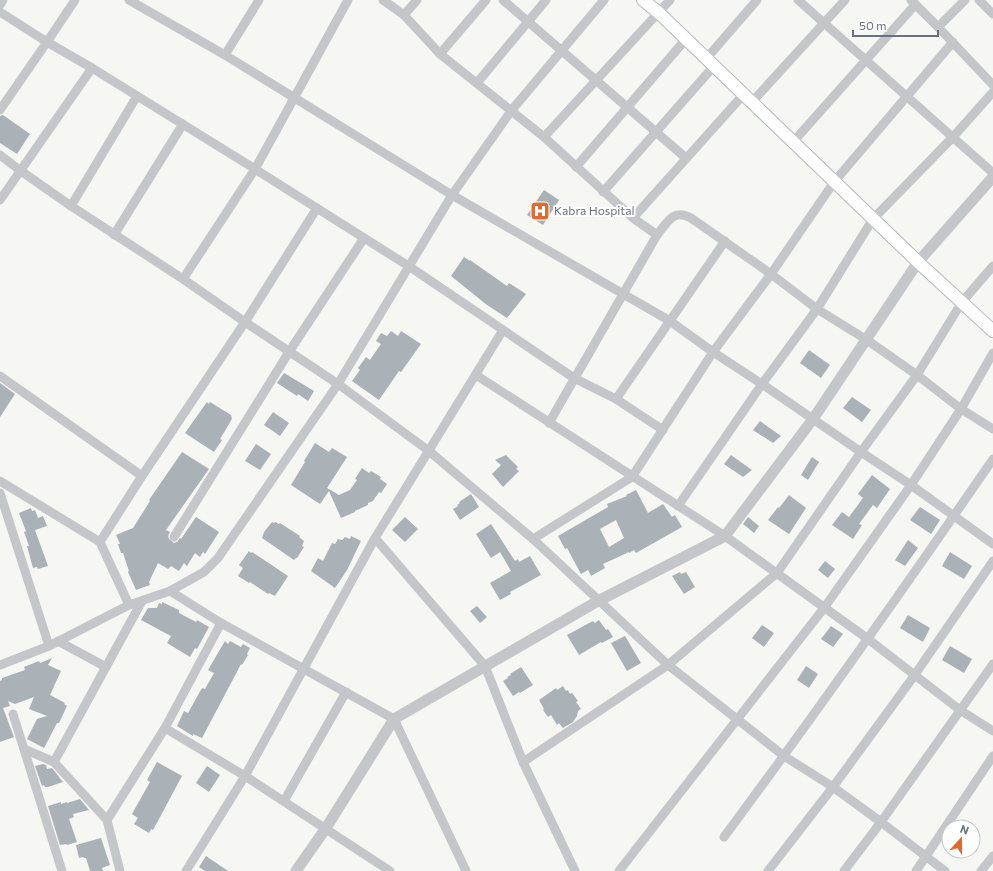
<svg xmlns="http://www.w3.org/2000/svg" width="993" height="871" viewBox="0 0 993 871" font-family="Commissioner,sans-serif">
<style>
.building{fill:#aab1b7;fill-rule:evenodd}
.lines{fill:none;stroke-linecap:round;stroke-linejoin:round}
.secondary-casing{stroke:#b6b9be;stroke-width:14}
.minor{stroke:#c4c6ca;stroke-width:9}
.tertiary{stroke:#c4c6ca;stroke-width:11}
.secondary{stroke:#fff;stroke-width:12}
.labels{text-anchor:middle;stroke-width:4;stroke-linejoin:round;paint-order:stroke}
.poi-label{font-size:12px;fill:#667282;stroke:#fff;text-anchor:start}
</style>
<rect width="100%" height="100%" fill="#f6f6f3"/>
<g class="building">
<path d="M3 115 30 134 17 154 0 143V116Z"/>
<path d="M544 190 559 200 543 225 527 215Z"/>
<path d="M464 257 470 261V260L507 286 509 283 526 294 507 318 487 305 451 276Z"/>
<path d="M391 331 398 336 401 331 421 344 401 372 399 371 379 400 352 381 360 370 358 368 366 357 370 360 381 344 376 341 381 333 387 336Z"/>
<path d="M809 350 830 365 821 378 800 363Z"/>
<path d="M284 373 314 391 308 401 298 394 297 396 277 383Z"/>
<path d="M0 383 15 394 0 417Z"/>
<path d="M852 397 871 410 862 422 843 408Z"/>
<path d="M207 402 209 404 210 402 231 415 232 419 220 439 222 440 214 452 185 433Z"/>
<path d="M273 412 289 423 280 436 264 425Z"/>
<path d="M760 421 781 436 773 443 753 430Z"/>
<path d="M315 443 329 452 332 448 347 457 327 488 339 495 350 490 357 480 355 479 362 468 369 473 371 471 381 477 380 479 387 484 381 493 379 492 373 501 368 503V505L355 511V512L341 518 329 491 320 504 291 485 305 462 304 461Z"/>
<path d="M256 444 271 454 260 470 245 461Z"/>
<path d="M182 452 209 469 166 530 170 532 168 536 169 539 174 543 177 542 180 538 181 539 196 517 219 532 205 554 203 552 200 557 195 553 187 566 184 563 179 571 171 566 168 569 158 563 149 582 150 585 136 590 128 572 129 571 123 553H121L118 544H120L116 535 133 528 150 501 149 500Z"/>
<path d="M506 455 518 467 516 469 519 471 503 487 492 474 501 465 495 460Z"/>
<path d="M731 455 752 470 743 477 724 464Z"/>
<path d="M812 457 819 462 808 480 801 475Z"/>
<path d="M872 475 890 489 877 508 873 505 859 524 862 525 853 539 832 525 842 512 849 517 863 498 858 494Z"/>
<path d="M636 490 648 513 663 504 672 517 675 515 682 527 636 553 634 550 629 553V552L603 564 605 568 591 576 588 570 581 574 567 548 565 549 558 536 608 507 607 504 627 496 626 495ZM616 520 624 538 609 547 600 529Z"/>
<path d="M471 494 479 507 460 520 453 509 458 506 457 505 460 503 459 502Z"/>
<path d="M789 495 806 508 789 534 768 520 778 507 779 508Z"/>
<path d="M920 507 940 520 931 534 910 520Z"/>
<path d="M31 508 32 511 35 510 38 518 43 516 47 526 35 530 48 566 38 569 37 567 33 568 27 546H29L24 532 26 531 19 513Z"/>
<path d="M405 517 418 529 405 542 392 530Z"/>
<path d="M748 517 759 526 754 533 743 524Z"/>
<path d="M272 522 274 523 275 522 279 524 280 523 300 536 299 537 304 541 302 546 304 547 297 558H296L294 560 262 538 264 532Z"/>
<path d="M491 524 515 561 518 559 519 562 530 556 541 575 510 592 511 594 500 600 490 583 511 571 500 552 491 558 476 534Z"/>
<path d="M351 536 361 541 347 570 335 588 311 571 318 558 323 561 332 543 335 544 338 539 342 540 345 537 350 539Z"/>
<path d="M908 540 918 548 905 566 895 560Z"/>
<path d="M249 551 251 553 252 552 288 576 275 596 269 593 268 594 250 582 249 583 238 576 243 568 239 565Z"/>
<path d="M950 552 972 566 964 579 942 566Z"/>
<path d="M825 561 835 569 828 578 818 570Z"/>
<path d="M680 572 681 574 686 572 695 587 684 594 672 576Z"/>
<path d="M162 602 179 610V613L196 622 197 620 209 627 197 649 195 648 190 657 167 643 171 636 141 620 148 608H157L159 603 162 604Z"/>
<path d="M477 606 487 617 480 623 470 611Z"/>
<path d="M908 615 930 628 923 642 900 628Z"/>
<path d="M599 620 606 630 608 629 613 637 602 643 601 642 579 655 567 635 593 621 595 623Z"/>
<path d="M762 625 774 633 764 647 752 638Z"/>
<path d="M831 626 843 634 833 647 821 639Z"/>
<path d="M625 636 641 663 627 671 611 643Z"/>
<path d="M225 641 228 644 230 641 241 647 243 644 250 648 247 654 248 655 242 665 241 664 202 738 193 734V736L177 726 184 711 188 713 202 688 205 689 214 673 208 670Z"/>
<path d="M950 646 972 659 964 673 942 660Z"/>
<path d="M52 658 48 665 61 671 50 695 65 703 64 704 67 706 59 723H57L44 748 27 739 37 719 47 716 29 709 34 697 15 704 8 701 10 706 3 708 14 737 0 742V681L2 680V678L25 670 24 667 39 661 40 663Z"/>
<path d="M806 666 818 674 809 688 797 680Z"/>
<path d="M521 667 533 685 520 693 519 692 513 696 503 681 508 678 507 677 511 675 510 674Z"/>
<path d="M563 686 566 691 568 690 570 694 572 693 578 701 576 702 581 709 578 711 577 716 573 722 563 728 559 723 557 725 551 715 548 717 543 710 544 709 539 700 556 688 557 690Z"/>
<path d="M157 762 182 776 153 830 151 829 149 833 134 824 138 818 132 814 150 782 147 780Z"/>
<path d="M43 764 46 765 47 769 52 768 63 782 48 787H45L44 785 42 786 35 766Z"/>
<path d="M207 766 220 775 209 792 196 783Z"/>
<path d="M80 799 89 810 73 814 74 817 69 819 77 842 67 845 66 844 60 845 48 806 61 802V804L67 802V803Z"/>
<path d="M101 838 110 865 102 868 103 871H90L86 858H84L83 857 79 858 76 845Z"/>
<path d="M206 856 228 871H205L199 867Z"/>
</g>
<g class="lines">
<defs>
<path id="secondary" d="M643 0 659 13 918 262 993 331"/>
</defs>
<use href="#secondary" class="secondary-casing"/>
<g class="minor">
<path d="M129 0 225 55 452 195 670 321 713 352 762 384 861 452 911 485 993 544"/>
<path d="M383 0 404 15 440 54 544 137 633 218 657 235"/>
<path d="M503 0 686 158"/>
<path d="M798 0 993 173"/>
<path d="M911 0 938 27 993 85"/>
<path d="M979 0 993 14"/>
<path d="M0 5 3 0"/>
<path d="M0 12 47 42 92 68 255 169 410 267 574 378 616 399 663 430"/>
<path d="M404 15 417 0"/>
<path d="M938 27 965 0"/>
<path d="M440 54 486 0"/>
<path d="M225 55 259 0"/>
<path d="M706 59 757 0"/>
<path d="M477 83 546 0"/>
<path d="M752 102 845 0"/>
<path d="M0 110 47 42 75 0"/>
<path d="M544 137 670 0"/>
<path d="M793 142 915 5"/>
<path d="M0 155 21 171 71 206 183 279 245 322 338 384 429 451 533 539 668 665 784 756 833 787 881 822 945 871"/>
<path d="M576 167 686 39"/>
<path d="M603 192 714 66"/>
<path d="M0 200 92 68"/>
<path d="M71 206 137 96"/>
<path d="M633 218 743 95"/>
<path d="M114 235 183 124"/>
<path d="M183 279 255 169 348 0"/>
<path d="M476 375 725 536 868 639 960 710 993 731"/>
<path d="M0 376 142 476"/>
<path d="M616 399 725 241"/>
<path d="M549 423 657 235C667 223 673 208 691 218L771 274 817 309 867 340 917 375 961 409 993 429"/>
<path d="M0 481 100 542 129 605"/>
<path d="M0 493 49 646"/>
<path d="M678 506 762 384 817 309 873 219 953 137 993 92"/>
<path d="M174 537 289 352 364 238"/>
<path d="M375 538 485 666 523 762 575 871"/>
<path d="M533 539 632 477 713 352 771 274 834 182 953 42"/>
<path d="M100 542 142 476 245 322 317 208"/>
<path d="M170 591 221 623 394 719 466 871"/>
<path d="M58 641 106 667"/>
<path d="M0 665 49 646 129 605 170 591 204 572 218 558 338 384 452 195 511 111 604 0"/>
<path d="M13 714 62 871"/>
<path d="M165 728 245 776 390 871"/>
<path d="M24 749 54 762 107 820 120 871"/>
<path d="M54 762 142 601"/>
<path d="M523 762 668 665 777 573 861 452 917 375 962 302 993 266"/>
<path d="M284 801 346 692"/>
<path d="M107 820 165 728 221 623"/>
<path d="M724 837C816 713 905 587 993 459"/>
<path d="M186 871 245 776 375 538 503 330"/>
<path d="M619 871 824 608 911 485 961 409 993 353"/>
<path d="M768 871 833 787 914 676 993 561"/>
<path d="M844 871 881 822 993 664"/>
<path d="M916 871 993 756"/>
<path d="M981 871 993 856"/>
</g>
<path class="tertiary" d="M296 871 326 828 394 719 598 601 725 536 813 419 918 262 993 177"/>
<use href="#secondary" class="secondary"/>
</g>
<defs>
<symbol id="hospital-square" viewBox="-11 -11 22 22"><rect x="-9" y="-9" width="18" height="18" rx="4" fill="#da6d2f" stroke="#fff"/><path d="M-5-5h3v3.5h4V-5h3V5h-3V1.5h-4V5h-3Z" fill="#fff"/></symbol>
</defs>
<g fill-rule="evenodd">
<use href="#hospital-square" x="529" y="200" width="22" height="22"/>
</g>
<g class="labels">
<g class="poi-label">
<text x="554" y="215">Kabra Hospital</text>
</g>
</g>
<g transform="translate(961 839) rotate(21)"><circle r="19" fill="#ffffff" stroke="#c2c7cd"/>
<path d="M0-3L7 15L0 10L-7 15Z" fill="#da6d2f"/>
<text y="-6" font-size="11" font-weight="bold" text-anchor="middle" fill="#667282">N</text>
</g>
<path d="M853 30v6h85v-6" fill="none" stroke="#667282" stroke-width="2"/>
<text x="859" y="30" font-size="12" fill="#667282" stroke="#ffffff" stroke-width="3" paint-order="stroke">50 m</text>
</svg>
